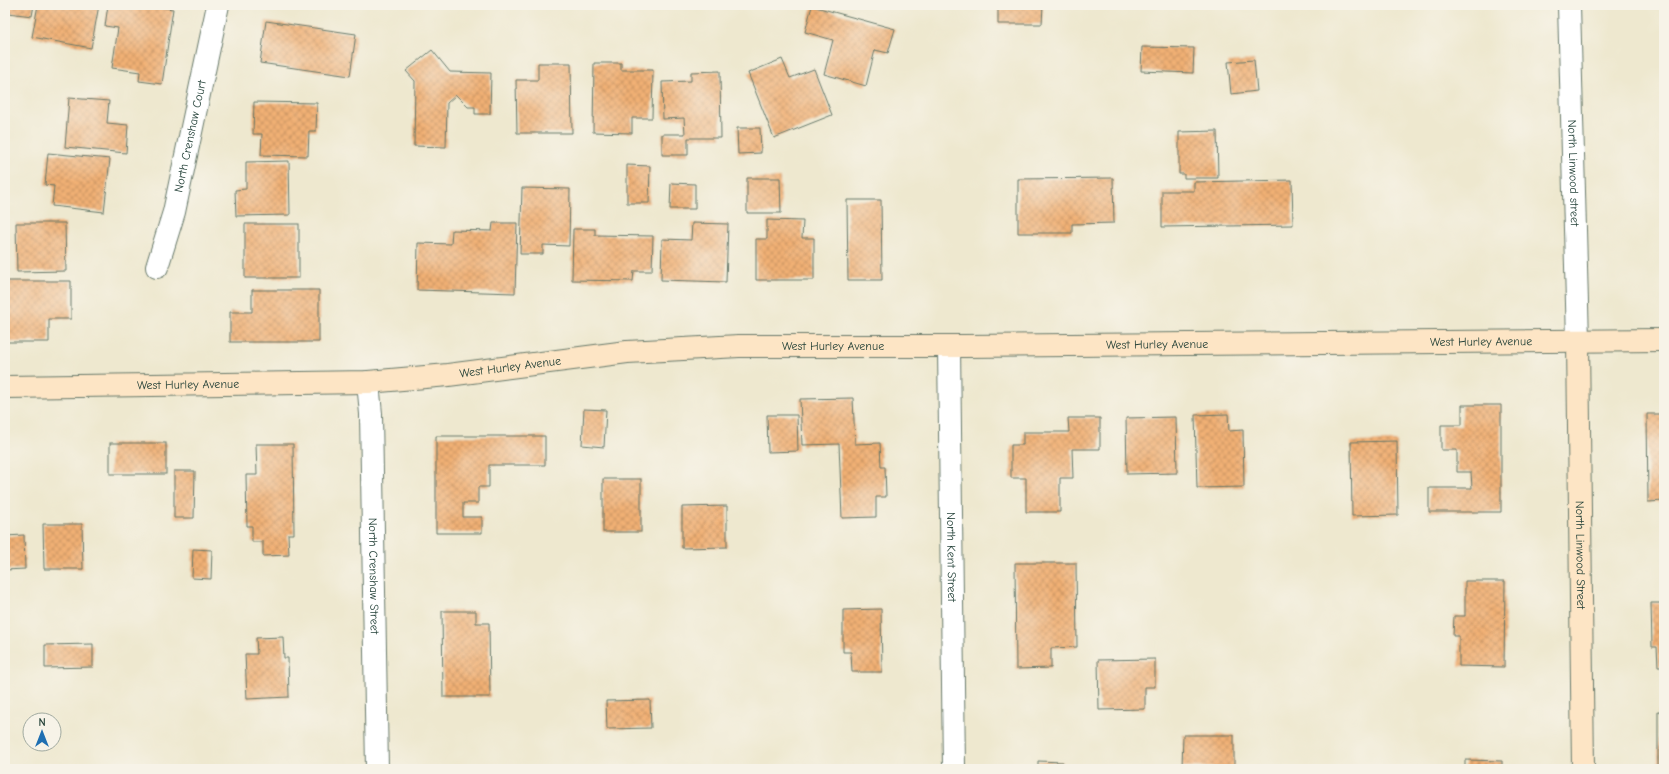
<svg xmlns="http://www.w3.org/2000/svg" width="1669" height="774" viewBox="0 0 1669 774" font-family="'Comic Neue',sans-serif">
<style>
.building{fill:url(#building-cross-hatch)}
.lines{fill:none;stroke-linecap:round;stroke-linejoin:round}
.street-casing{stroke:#67796a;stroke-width:24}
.secondary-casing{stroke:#67796a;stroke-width:24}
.street{stroke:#fff;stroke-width:22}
.secondary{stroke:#fde5c5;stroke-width:22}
.labels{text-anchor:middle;stroke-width:4;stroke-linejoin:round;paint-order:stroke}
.street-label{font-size:12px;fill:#1f3d34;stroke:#f7f3e8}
</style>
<defs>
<pattern id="building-cross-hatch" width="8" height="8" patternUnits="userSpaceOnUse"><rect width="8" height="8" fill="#f1b074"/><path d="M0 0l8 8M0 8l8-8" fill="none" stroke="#c39060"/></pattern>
</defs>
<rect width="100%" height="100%" fill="#f7f3e8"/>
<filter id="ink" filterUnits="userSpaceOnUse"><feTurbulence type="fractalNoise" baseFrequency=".025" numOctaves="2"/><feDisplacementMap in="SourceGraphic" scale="8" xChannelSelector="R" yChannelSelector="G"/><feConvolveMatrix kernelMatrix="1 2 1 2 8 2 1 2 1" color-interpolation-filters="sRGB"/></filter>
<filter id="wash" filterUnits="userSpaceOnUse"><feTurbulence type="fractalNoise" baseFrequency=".012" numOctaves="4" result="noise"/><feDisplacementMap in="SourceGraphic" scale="16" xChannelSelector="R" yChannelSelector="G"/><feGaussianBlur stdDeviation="0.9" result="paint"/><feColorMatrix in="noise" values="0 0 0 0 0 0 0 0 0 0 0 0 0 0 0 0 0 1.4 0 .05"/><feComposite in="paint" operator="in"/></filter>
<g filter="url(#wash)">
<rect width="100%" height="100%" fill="#eee8cf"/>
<g id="blocks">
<g class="building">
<path d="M5 5H34L32 16 8 13 5 29Z"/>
<path d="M38 5H99L91 48 32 37Z"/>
<path d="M108 5H145L173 9 162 84 139 81 140 72 112 68 118 28 105 26Z"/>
<path d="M998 5H1043L1042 24H998Z"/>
<path d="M812 6 895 29 888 53 875 50 866 86 824 74 833 40 805 32Z"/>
<path d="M266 21 356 34 350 76 260 63Z"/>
<path d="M1142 47 1194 48 1193 73 1141 71Z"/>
<path d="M432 50 450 72 491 73 490 114H475V107H468L456 95 447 103 446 147 414 146 415 81 406 71Z"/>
<path d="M782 59 790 78 814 69 832 115 774 138 748 73Z"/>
<path d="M1254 60 1257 91 1231 94 1228 62Z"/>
<path d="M538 63H571L572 133H517L516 80H538Z"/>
<path d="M594 63H621V70H653L652 118H632V133L593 132Z"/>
<path d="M720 71 721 138H688V155H662V134H685L684 118 663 119 662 82 691 81V72Z"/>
<path d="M69 98 109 101 107 123 128 125 126 153 65 147Z"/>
<path d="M254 102 317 103 316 131H309L308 156 261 155 262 134H253Z"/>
<path d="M737 128H760L761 153 738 154Z"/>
<path d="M1217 131 1218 178H1184V174H1179V132Z"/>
<path d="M48 153 110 159 104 212 52 206 54 186 45 185Z"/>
<path d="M289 161 290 215 236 216 235 190 246 189V162Z"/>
<path d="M627 165 650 166 649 203H627Z"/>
<path d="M747 178H780L781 213H747Z"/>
<path d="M1113 178 1114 223 1072 224V233H1018V179Z"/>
<path d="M1292 180 1293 225 1162 227V191H1194V182Z"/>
<path d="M671 183 695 184V209H670Z"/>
<path d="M522 188 570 189 569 246 543 245V254H520Z"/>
<path d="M847 200H881L882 280H848Z"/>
<path d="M767 220 803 221 802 238H814V280H756V239H767Z"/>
<path d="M16 223H65L66 271 17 272Z"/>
<path d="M493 223H517L515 293 417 290 418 243 451 244 452 230 492 231Z"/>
<path d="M692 223 728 224 726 282 661 280 662 239 691 240Z"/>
<rect x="245" y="224" width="54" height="54"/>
<path d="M573 229H595V235L653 236 652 271H634L633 281 572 280Z"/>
<path d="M5 281H71V319H49V342H5Z"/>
<path d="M252 290H319V342H230V312H252Z"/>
<path d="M853 398 855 444 880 443 881 467H885L886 497H876V517L842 518 839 444 802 445 800 399Z"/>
<path d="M1462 405H1501V512H1429V488H1472L1471 472H1457V450H1441V425H1462Z"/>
<path d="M584 409 606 410 604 447 582 445Z"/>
<path d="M1228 414 1229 431 1243 430 1244 487 1197 488 1195 415Z"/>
<path d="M1647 414H1664V501L1648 502Z"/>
<path d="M767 415H797L798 451 768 452Z"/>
<path d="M1176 417 1177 473 1127 474 1126 418Z"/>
<path d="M1068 418H1100V449H1072L1073 478H1060V512H1026V478H1011V445H1023V432H1069Z"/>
<path d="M436 436H545V465H489V487H478V503H463V517H482V533H436Z"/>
<path d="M1397 441 1398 515 1352 516 1351 442Z"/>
<rect x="110" y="443" width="56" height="31"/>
<path d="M256 444H293L294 534H288L289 555 263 556V542H252V526H247L246 475H257Z"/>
<path d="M174 471H195L194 518H174Z"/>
<rect x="603" y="479" width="38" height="53"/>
<path d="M727 506V547L682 548V507Z"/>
<path d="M43 524H82L83 569H44Z"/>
<path d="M24 535 25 569 5 570V536Z"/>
<path d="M193 549 212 550 211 579 192 578Z"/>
<path d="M1015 563H1076L1077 647 1051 648V668L1016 669Z"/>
<path d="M1465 581H1505L1504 667 1459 666V636H1453L1454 616H1465Z"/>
<path d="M1651 603H1664V666H1658L1657 647H1652Z"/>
<path d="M881 609 882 672H852L851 652H843V610Z"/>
<path d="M442 611H476V623H489L490 697H443Z"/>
<path d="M283 637 284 658H288L289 697 247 699 245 654H257L256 638Z"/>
<path d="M93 644V667L45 668V645Z"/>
<path d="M1155 659V687H1145V709L1099 710 1098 660Z"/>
<path d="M650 700 651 728 607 729 606 701Z"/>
<rect x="1658" y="712" width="6" height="57"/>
<path d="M1183 735H1234V768L1182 767Z"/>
<path d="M1465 760 1502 761V769H1465Z"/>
<path d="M1038 761 1063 762V769H1038Z"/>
</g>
</g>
</g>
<g filter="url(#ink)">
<use href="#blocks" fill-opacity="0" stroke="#67796a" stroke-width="1"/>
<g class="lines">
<defs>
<g id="street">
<path id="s1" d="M1569 5 1578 341"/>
<path id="s2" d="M157 267 174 212 218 5"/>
<path id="s3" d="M949 346 954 769"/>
<path id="s4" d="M368 382 371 414 377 769"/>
</g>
<g id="secondary">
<path id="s5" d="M1578 341 1583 769"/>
<path id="s6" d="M5 387 368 382 448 375 627 352 739 346H963L1664 340"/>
</g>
</defs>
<use href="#street" class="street-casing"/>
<use href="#secondary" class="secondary-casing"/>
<use href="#street" class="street"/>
<use href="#secondary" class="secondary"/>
</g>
</g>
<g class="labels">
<g class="street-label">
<text dy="4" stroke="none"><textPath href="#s2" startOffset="135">North Crenshaw Court</textPath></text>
<text dy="4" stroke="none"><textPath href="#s1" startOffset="168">North Linwood street</textPath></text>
<text dy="4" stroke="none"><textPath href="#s6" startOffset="1478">West Hurley Avenue</textPath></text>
<text dy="4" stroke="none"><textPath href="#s6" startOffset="1154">West Hurley Avenue</textPath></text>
<text dy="4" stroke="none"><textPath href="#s6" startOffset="830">West Hurley Avenue</textPath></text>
<text dy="4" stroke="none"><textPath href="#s6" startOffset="506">West Hurley Avenue</textPath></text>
<text dy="4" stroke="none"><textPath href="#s6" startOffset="183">West Hurley Avenue</textPath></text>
<text dy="4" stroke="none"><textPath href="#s5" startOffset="214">North Linwood Street</textPath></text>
<text dy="4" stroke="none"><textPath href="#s3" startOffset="211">North Kent Street</textPath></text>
<text dy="4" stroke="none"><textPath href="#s4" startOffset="194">North Crenshaw Street</textPath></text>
</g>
</g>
<rect width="1669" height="774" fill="none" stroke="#f7f3e8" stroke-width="20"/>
<g transform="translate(42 732)"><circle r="19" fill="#f7f3e8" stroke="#a1aaa0"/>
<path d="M0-3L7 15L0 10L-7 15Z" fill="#1f6fb2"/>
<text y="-6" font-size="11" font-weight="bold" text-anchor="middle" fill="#1f3d34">N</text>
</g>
</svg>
